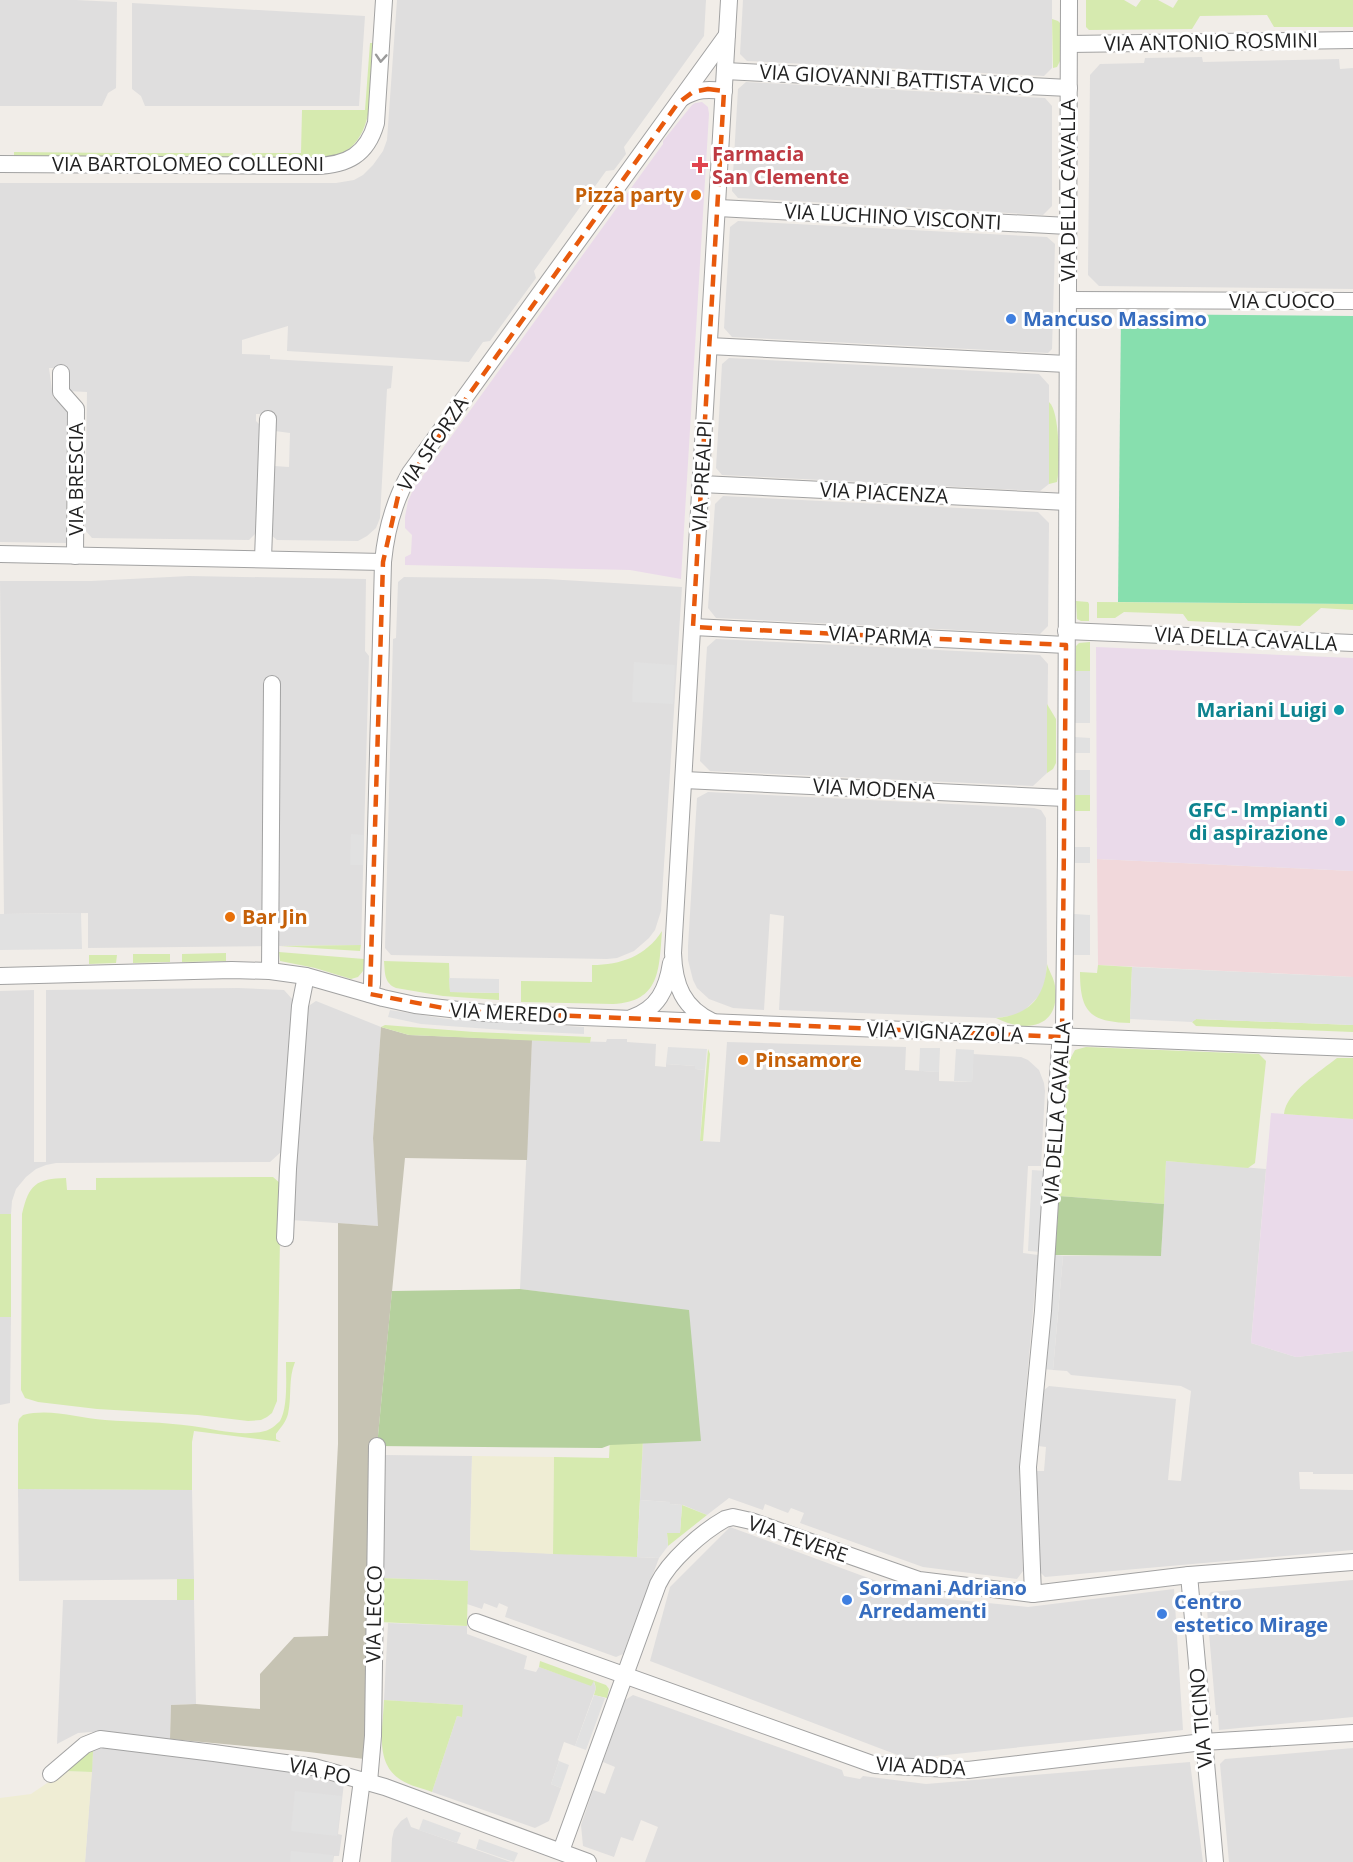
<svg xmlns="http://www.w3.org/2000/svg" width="1353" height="1862" viewBox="0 0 1353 1862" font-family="'Open Sans',sans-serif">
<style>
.residential{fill:#dfdede}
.commercial{fill:#f1d8db}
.industrial{fill:#eadaea}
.construction{fill:#c6c3b3}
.farmland{fill:#efedd4}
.grass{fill:#d6eaaf}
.forest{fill:#b5d09d}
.pitch{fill:#87dfae}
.parking{fill:#e1e1e1}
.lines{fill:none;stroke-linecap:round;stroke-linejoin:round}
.minor-casing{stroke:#a2a2a2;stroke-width:18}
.minor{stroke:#fff;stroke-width:16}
.oneway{stroke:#9b9b9b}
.marked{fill:none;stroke:#e8590c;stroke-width:4.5;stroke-dasharray:12 8;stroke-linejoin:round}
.health-dot{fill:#e0444e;stroke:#fff;stroke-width:2}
.food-dot{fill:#e8710a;stroke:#fff;stroke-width:2}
.shop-dot{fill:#3f7fe0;stroke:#fff;stroke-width:2}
.culture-dot{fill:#0f9aa8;stroke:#fff;stroke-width:2}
.labels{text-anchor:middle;stroke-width:6;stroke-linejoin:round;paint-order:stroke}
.street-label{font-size:20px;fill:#212121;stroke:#fff}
.health-label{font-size:20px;font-weight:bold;fill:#be3a42;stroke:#fff;text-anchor:start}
.food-label{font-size:20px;font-weight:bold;fill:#c56008;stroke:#fff;text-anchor:start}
.shop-label{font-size:20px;font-weight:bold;fill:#366cbe;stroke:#fff;text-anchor:start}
.culture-label{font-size:20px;font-weight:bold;fill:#0d838f;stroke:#fff;text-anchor:end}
</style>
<rect width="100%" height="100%" fill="#f1ede8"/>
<g class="residential">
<path d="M0 0H76L117 2 116 88 108 93 102 106H0Z"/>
<path d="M397 0H706L704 36 624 147 626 154 614 170 606 171 534 271 536 278 490 341 483 342 469 362 287 351 288 326 242 340V354L270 355V359L393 366 391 388 387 389 380 518 376 528 367 536 358 541 277 540 271 535 274 466 289 467 290 433 275 431 276 414H256V421L260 425 257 532 249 540 92 538 85 530 87 392 67 391 68 368H49L53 397 67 411 66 543 0 542V183H336L354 180 363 175 373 165 383 151 387 140Z"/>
<path d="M743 0H1052V68L1044 76 747 61 740 54Z"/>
<path d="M132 3 365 16 359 106H145L141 96 132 89Z"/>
<path d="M1202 57 1203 62 1339 59 1340 69 1353 68V289L1099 286 1088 275 1090 75 1100 64 1144 63 1145 58Z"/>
<path d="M746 82 1045 98 1052 106V206L1043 215 738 198 732 191 738 89Z"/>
<path d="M738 221 1047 237 1055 244 1052 349 1048 353 732 337 724 328 730 227Z"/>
<path d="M729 358 1039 374 1049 385V484L1040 491 722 475 716 468 722 364Z"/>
<path d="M723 496 1038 512 1049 523 1048 626 1040 634 716 618 708 608 715 504Z"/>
<path d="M189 576 366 579 365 651 369 656 361 945 88 948V913L4 914 0 581H91Z"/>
<path d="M404 577 546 579 682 587 661 911 655 930 649 938 634 951 617 958 607 959 391 955 385 948 393 639 396 638 398 582Z"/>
<path d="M716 639 1040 655 1048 664 1047 773 1033 786 710 771 700 761 707 647Z"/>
<path d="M708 792 1034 808 1041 810 1046 818 1047 964 1045 985 1041 994 1025 1010 1016 1015 996 1018 779 1010 784 916 770 914 764 1010 733 1008 709 999 697 988 693 980 688 960V946L697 798Z"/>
<path d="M238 988 284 990 293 1000 281 1152 270 1162 56 1163 46 1165 36 1169 26 1177 16 1189 12 1201 11 1214H0V991L34 990V1162H46V990Z"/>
<path d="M316 1001 381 1027 373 1138 379 1226 291 1220 307 1007Z"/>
<path d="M607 1039H627V1042L656 1044 655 1066 666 1067V1064L696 1066V1069L705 1070 700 1141 720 1142 727 1042 906 1047 905 1070 939 1072V1081L972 1082 973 1054 1021 1057 1028 1060 1039 1070 1044 1083 1045 1091 1041 1166H1028L1023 1253 1038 1255 1019 1470 1023 1571 1017 1579 923 1567 800 1523 804 1513 791 1508 788 1513 765 1504 763 1510 729 1498 707 1515 683 1505 669 1504V1502L640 1500 643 1439 689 1311 520 1289 532 1040 606 1042Z"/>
<path d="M1166 1161 1266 1169 1251 1343 1296 1357 1353 1351V1474H1313V1472H1299L1300 1489 1353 1490V1550L1045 1577 1040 1572 1035 1471H1044L1046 1447 1038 1446 1043 1391 1049 1386 1176 1399 1168 1480 1181 1481 1191 1391 1181 1386 1071 1375 1067 1371 1053 1370 1063 1256H1161Z"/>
<path d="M0 1317H11L10 1403 0 1405Z"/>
<path d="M385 1455 472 1456 470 1550 659 1558 623 1654 616 1657 505 1617 508 1607 499 1603 497 1608 484 1603 482 1609 467 1604 468 1581 382 1578Z"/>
<path d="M18 1489 192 1490 194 1579 19 1581Z"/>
<path d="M730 1527 917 1596 1028 1607 1174 1589 1183 1730 908 1759 650 1661 670 1587Z"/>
<path d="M1353 1580V1717L1219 1730 1218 1715H1216L1206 1598 1211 1592Z"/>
<path d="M63 1600H194L196 1704 171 1705 170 1739 91 1732 78 1733 57 1744Z"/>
<path d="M388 1623 467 1626V1634L527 1656 524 1669 536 1672 539 1667 591 1685 593 1680 596 1688 575 1746 564 1742 558 1760 559 1761 551 1784 561 1788 549 1821 535 1828 432 1792 457 1716 462 1717V1705L384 1700Z"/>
<path d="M633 1695 842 1770 844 1776 860 1779 863 1776 926 1784 1190 1762 1203 1862H645L658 1827 641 1820 633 1841 621 1837 614 1857 583 1846 581 1825 593 1790 605 1794 615 1767 603 1762 625 1700Z"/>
<path d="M101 1747 320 1774V1780L344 1783 338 1834 342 1835 339 1856H334L333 1862H85L93 1752 96 1748Z"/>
<path d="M1353 1748V1862H1229L1220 1764 1225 1759Z"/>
<path d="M407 1817 411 1827 511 1862H391L392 1839 394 1830 401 1821Z"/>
</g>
<path class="commercial" d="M1097 859 1353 871V977L1098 965Z"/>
<g class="industrial">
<path d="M702 102 708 107 709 114 681 579 630 570 405 565V557L411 554 412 535 405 528V517L408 501 414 488 663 144V141L692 105 695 103Z"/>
<path d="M1096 647 1353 658V871L1097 859Z"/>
<path d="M1271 1113 1353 1119V1351L1296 1357 1251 1343Z"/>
</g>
<path class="construction" d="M381 1027 409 1035 532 1040 527 1160 405 1158 377 1446 372 1760 309 1752 170 1739 171 1705 196 1704 260 1709V1674L294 1637 328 1636 338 1444V1223L378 1226 373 1138Z"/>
<g class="farmland">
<path d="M472 1456 554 1457 553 1554 470 1550Z"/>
<path d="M65 1771 92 1772 85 1862H0V1798L31 1794Z"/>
</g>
<g class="grass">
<path d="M1086 0H1124L1136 7 1141 0H1158L1173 8 1178 0H1353V27H1274L1267 15 1200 16 1192 29 1089 30 1086 27Z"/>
<path d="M1052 19 1058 21 1060 23V61L1057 67 1053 68Z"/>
<path d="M370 43H374C371 79 378 148 332 156 310 160 275 157 252 157V153H301L302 110H365Z"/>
<path d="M14 152 120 153V156H14Z"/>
<path d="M128 153H233V157L128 156Z"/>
<path d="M1049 402C1060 411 1060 468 1057 482L1049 484Z"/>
<path d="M1076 601 1088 602 1089 604V621H1081L1077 619Z"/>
<path d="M1097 602 1353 604V610L1321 608 1300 626 1188 621 1183 614 1124 612 1115 618H1097Z"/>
<path d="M1090 642V671H1075L1076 646 1079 643Z"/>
<path d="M1047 704 1056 719V763L1053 769 1047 773Z"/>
<rect x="1075" y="795" width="15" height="16"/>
<path d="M662 931C659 968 661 1002 613 1004L521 1002V981L592 982V965C621 965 646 956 662 931Z"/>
<path d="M361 945 360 951 280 946Z"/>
<path d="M279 952 364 959 363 971 358 977 351 979 315 968 280 961Z"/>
<path d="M226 953V961L182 962V954Z"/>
<path d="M133 954H170V962L133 963Z"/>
<path d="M89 955H117L116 963 89 964Z"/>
<path d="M384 961 449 963 450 992 499 993V1000L443 996 396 988C384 983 385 973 384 961Z"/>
<path d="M1047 964C1049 971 1054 978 1055 986 1061 1027 1027 1034 996 1018 1030 1015 1045 997 1047 964Z"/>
<path d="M1098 965 1132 967 1130 1023C1090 1022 1080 1012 1080 972L1097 973Z"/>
<path d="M1196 1019 1353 1025V1032L1196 1026 1192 1022Z"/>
<path d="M385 1025 474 1032 591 1037 590 1043 409 1035 381 1027Z"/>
<path d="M1086 1047 1259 1054 1266 1061 1255 1163 1248 1168 1166 1161 1164 1204 1059 1196 1069 1061 1075 1050Z"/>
<path d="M708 1049 710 1054 703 1141H700Z"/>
<path d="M1337 1058H1353V1119L1284 1114C1286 1092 1321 1071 1337 1058Z"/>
<path d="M273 1177 281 1184 277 1401 272 1413 267 1417 261 1420 248 1421 198 1415 97 1409 38 1402 25 1398 21 1390 22 1214C29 1184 36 1179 66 1178L67 1190H96V1178Z"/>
<rect x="0" y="1214" width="11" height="103"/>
<path d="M286 1362H295C288 1379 292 1396 288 1414 286 1422 281 1427 276 1434V1439L281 1442 194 1431 192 1442V1490L18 1489V1424L19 1419 23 1415C50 1408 78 1418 105 1420 134 1422 163 1422 192 1426 215 1429 241 1437 265 1431 270 1430 276 1425 280 1421 288 1408 286 1377 286 1362Z"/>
<path d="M610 1438 643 1439 637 1557 553 1554 554 1457 609 1458Z"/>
<path d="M682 1505 707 1515 668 1546 667 1533H680Z"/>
<path d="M380 1578 468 1581 467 1626 379 1622Z"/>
<rect x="177" y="1579" width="17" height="21"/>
<path d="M540 1661 606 1685 609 1689 607 1698 594 1695 596 1688 594 1681 591 1686 539 1667Z"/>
<path d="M384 1700 463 1705 462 1717 457 1716 432 1792C422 1788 410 1786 401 1780 374 1763 383 1728 384 1700Z"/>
<path d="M96 1748 93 1752 92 1772 65 1771 84 1755Z"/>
</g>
<g class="forest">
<path d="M1059 1196 1164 1204 1161 1256 1055 1255Z"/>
<path d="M520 1289 689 1310 701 1441 610 1445 602 1448 377 1446 392 1291Z"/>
</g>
<path class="pitch" d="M1121 314 1353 316V604L1118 602Z"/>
<g class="parking">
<path d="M634 662 675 665 673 704 632 702Z"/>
<rect x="1075" y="671" width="15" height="52"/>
<path d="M1075 737 1090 738V753H1075Z"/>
<rect x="1075" y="770" width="15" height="25"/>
<path d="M351 834 364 835 363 865H350Z"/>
<rect x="1074" y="847" width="16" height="16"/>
<path d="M81 913 82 949 0 950V914Z"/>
<path d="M1074 914 1090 915V955H1074Z"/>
<path d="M1132 967 1353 977V1025L1196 1019 1192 1022 1130 1019Z"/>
<path d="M449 978 499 979V993L450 992Z"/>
<path d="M390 1010 447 1019 584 1027V1034L518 1031 421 1024 388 1017Z"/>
<path d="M668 1047 707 1049 705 1070 695 1069V1066L666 1064Z"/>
<path d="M920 1048H940L939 1072 919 1071Z"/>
<path d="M956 1049 974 1050 972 1082 954 1081Z"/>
<path d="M1032 1170 1046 1171 1041 1252 1028 1251Z"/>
<path d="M1055 1255 1063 1256 1053 1370 1044 1369Z"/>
<path d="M640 1500 670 1502V1504L682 1505 680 1533H667L668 1546 659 1558 637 1557Z"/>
<path d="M594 1695 605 1698 586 1750 575 1746Z"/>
<path d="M559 1761 569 1765 561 1788 551 1784Z"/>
<path d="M295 1791 342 1796 337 1836 291 1831Z"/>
<path d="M423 1819 461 1833 457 1843 419 1830Z"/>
<path d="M479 1839 518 1853 514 1862 476 1849Z"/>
<path d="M291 1851 333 1855V1862H290Z"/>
</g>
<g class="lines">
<defs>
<g id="minor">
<path d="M1069 44 1353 40"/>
<path d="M725 71 1069 88"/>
<path d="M682 98C697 89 707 89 724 91"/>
<path d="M0 164 316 166C347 165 367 155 376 123L384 0"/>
<path d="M718 208 1068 226"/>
<path d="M1068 300 1353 301"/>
<path d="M709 346 1067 364"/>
<path d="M61 373V392L76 409 75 556"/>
<path d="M701 484 1067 502"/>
<path d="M0 554 383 562"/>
<path d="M263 559 268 419"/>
<path d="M693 627 1066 645"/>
<path d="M1066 631 1353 643"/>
<path d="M684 780 1065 798"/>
<path d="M270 971 272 684"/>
<path d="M0 976 232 970 270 971 306 976 383 998 415 1005 485 1013 1353 1048"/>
<path d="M370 994 372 984 383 562C386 530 394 501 410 473L727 35"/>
<path d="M631 1018C658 1009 667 989 671 963"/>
<path d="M713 1022C683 1008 674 985 673 953L729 0"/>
<path d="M285 1238 288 1169 300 1006 306 976"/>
<path d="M1189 1575 1215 1862"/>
<path d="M1033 1594 1028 1467 1043 1311 1060 1046 1064 1027 1066 855 1069 0"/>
<path d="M476 1622 875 1765 968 1770 1203 1742 1353 1733"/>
<path d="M51 1774 85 1745 100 1739 214 1753 314 1767 385 1787 588 1862"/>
<path d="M369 1782 373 1736 377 1446"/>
<path d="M561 1851 658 1584C669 1561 702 1532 725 1519L733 1517 751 1521 919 1580 1033 1594 1189 1575 1353 1562"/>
<path d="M351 1862 362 1780"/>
</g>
</defs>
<use href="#minor" class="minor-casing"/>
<use href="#minor" class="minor"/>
</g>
<defs><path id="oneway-chevron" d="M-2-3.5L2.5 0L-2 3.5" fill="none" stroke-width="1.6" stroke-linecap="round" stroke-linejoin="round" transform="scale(1.5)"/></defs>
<use class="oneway" href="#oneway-chevron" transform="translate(381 58) rotate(94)"/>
<path class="marked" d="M708 89 724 91 693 627 1066 645 1062 1037 459 1011 370 994 383 562 399 492 678 103 693 92Z"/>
<path class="health-dot" d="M697 156h6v6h6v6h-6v6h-6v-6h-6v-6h6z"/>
<g class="food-dot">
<circle cx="696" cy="195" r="6"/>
<circle cx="230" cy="917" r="6"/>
<circle cx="743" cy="1060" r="6"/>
</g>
<g class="shop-dot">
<circle cx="1011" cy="319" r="6"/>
<circle cx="847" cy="1600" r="6"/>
<circle cx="1162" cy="1614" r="6"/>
</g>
<g class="culture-dot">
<circle cx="1339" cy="710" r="6"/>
<circle cx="1340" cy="821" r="6"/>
</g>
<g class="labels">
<g class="street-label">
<text transform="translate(1211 42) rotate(-1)" y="7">VIA ANTONIO ROSMINI</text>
<text transform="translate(897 79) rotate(3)" y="7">VIA GIOVANNI BATTISTA VICO</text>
<text x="188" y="171">VIA BARTOLOMEO COLLEONI</text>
<text transform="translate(1068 190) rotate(-90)" y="7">VIA DELLA CAVALLA</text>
<text transform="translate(893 217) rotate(3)" y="7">VIA LUCHINO VISCONTI</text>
<text x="1282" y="308">VIA CUOCO</text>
<text transform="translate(433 444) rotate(-56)" y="7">VIA SFORZA</text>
<text transform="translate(702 476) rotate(-87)" y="7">VIA PREALPI</text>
<text transform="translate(76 479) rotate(-90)" y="7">VIA BRESCIA</text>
<text transform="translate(884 493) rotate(3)" y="7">VIA PIACENZA</text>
<text transform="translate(880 636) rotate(3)" y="7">VIA PARMA</text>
<text transform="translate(1246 639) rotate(3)" y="7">VIA DELLA CAVALLA</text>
<text transform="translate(874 789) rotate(3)" y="7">VIA MODENA</text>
<text transform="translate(509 1013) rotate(3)" y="7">VIA MEREDO</text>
<text transform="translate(945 1032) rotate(2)" y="7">VIA VIGNAZZOLA</text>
<text transform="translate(1057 1113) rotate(-86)" y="7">VIA DELLA CAVALLA</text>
<text transform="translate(798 1539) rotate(19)" y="7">VIA TEVERE</text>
<text transform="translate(374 1614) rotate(-89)" y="7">VIA LECCO</text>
<text transform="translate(1201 1718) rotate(-95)" y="7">VIA TICINO</text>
<text transform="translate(921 1766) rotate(3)" y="7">VIA ADDA</text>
<text transform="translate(320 1771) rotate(12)" y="7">VIA PO</text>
</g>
<g class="health-label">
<text x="712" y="161">Farmacia<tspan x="712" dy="23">San Clemente</tspan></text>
</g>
<g class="food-label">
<text x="684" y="202" text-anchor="end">Pizza party</text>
<text x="242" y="924">Bar Jin</text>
<text x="755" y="1067">Pinsamore</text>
</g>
<g class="shop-label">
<text x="1023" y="326">Mancuso Massimo</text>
<text x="859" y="1595">Sormani Adriano<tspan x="859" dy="23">Arredamenti</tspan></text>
<text x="1174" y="1609">Centro<tspan x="1174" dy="23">estetico Mirage</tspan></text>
</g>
<g class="culture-label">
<text x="1327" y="717">Mariani Luigi</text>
<text x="1328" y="817">GFC - Impianti<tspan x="1328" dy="23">di aspirazione</tspan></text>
</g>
</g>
</svg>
